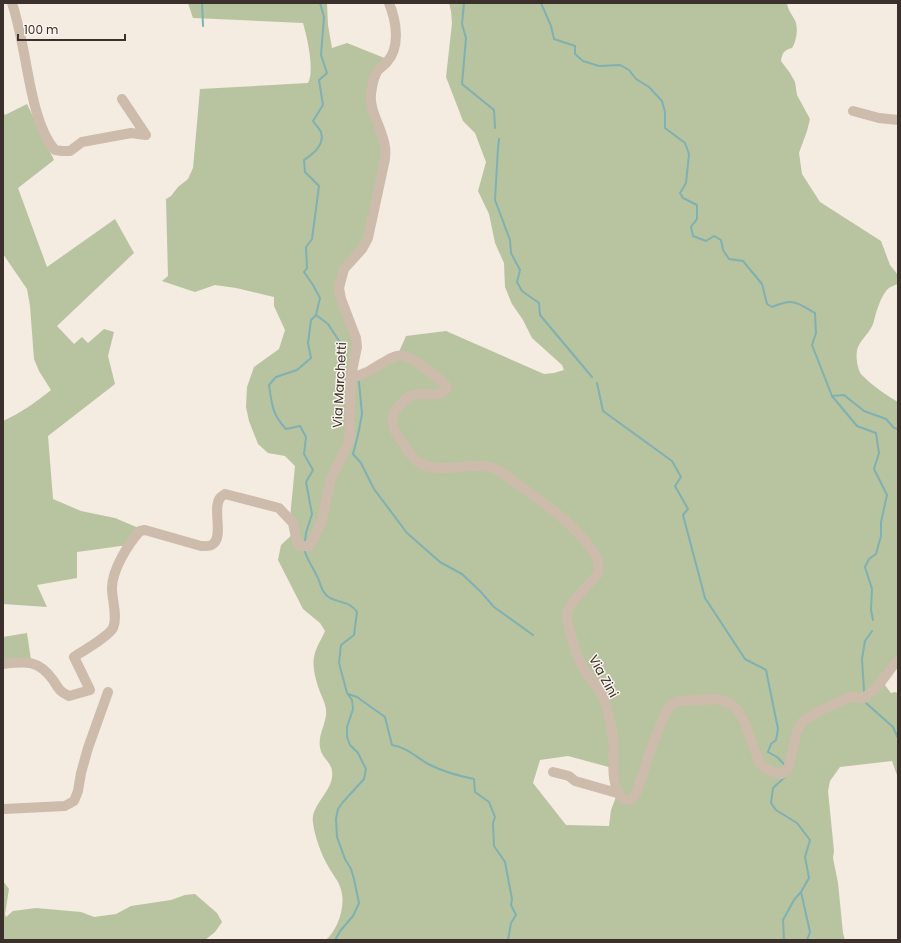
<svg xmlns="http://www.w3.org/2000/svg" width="901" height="943" viewBox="0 0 901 943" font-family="Poppins,sans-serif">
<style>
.green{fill:#b8c4a0;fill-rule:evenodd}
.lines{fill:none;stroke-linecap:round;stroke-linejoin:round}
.stream{stroke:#7fb0b2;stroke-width:2}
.minor{stroke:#cdbbac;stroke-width:10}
.labels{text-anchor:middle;stroke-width:3;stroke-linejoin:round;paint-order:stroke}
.street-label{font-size:13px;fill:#3b302b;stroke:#fbf5ee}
</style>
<rect width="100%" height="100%" fill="#f4ebe1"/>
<g class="green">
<path d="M188 3H327L328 25 332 48 347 43 387 59 372 82 384 151 367 236 339 278 353 330V377L399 352 406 336 446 331 544 374 554 373 564 370 562 365 532 338 523 320 512 304 505 287 504 263 495 243 489 214 478 191 486 162 475 133 463 121 446 77 452 23 451 11 449 3H787C788 12 794 16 796 23 798 31 796 42 792 48 784 50 782 53 781 61L790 73 795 82 797 95 810 119 807 131 799 153 802 174 820 202 881 241 890 265 898 275V284C895 285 892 286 889 288 882 293 876 312 874 321 871 332 862 338 858 347 855 354 857 368 861 374 871 385 886 395 898 402V659L881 680 891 693 895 692 898 693V778L892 761 840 767 830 781 828 791 834 851 833 858 838 883 843 933 845 940H326C338 929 346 906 341 890 339 881 332 874 328 866 321 854 315 837 313 823 310 804 335 791 332 771 331 762 321 757 320 747 318 736 325 725 326 715 327 706 323 700 320 692 316 681 311 665 315 653 317 646 322 638 325 631L320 623 303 609 278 560 281 545 295 532 290 518 295 466 285 456 268 453 258 444 249 421 246 407 247 387 254 367 279 349 285 330 274 306V297L236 288 215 285 195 292 162 281 168 276 166 199 171 196 178 187 188 179 193 168 200 89 308 83C315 70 307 37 303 23L193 18ZM568 756 616 769V797L611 810 609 826 566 825 533 783 540 760Z"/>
<path d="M27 104 54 160 18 188 47 267 115 219 134 253 57 326 74 344 82 337 88 343 104 329 114 332 108 356 115 384 48 436 53 499 81 511 115 518 141 529 128 545 77 552V578L37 585 47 607 3 604V421C21 413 36 402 51 390L39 371 34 359 30 306 27 289 3 254V111L5 115Z"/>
<path d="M27 633 31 660 3 661V637Z"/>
<path d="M3 881 9 889 5 914 6 917 13 911 36 908 81 912 94 917 116 914 131 906 171 900 185 895 195 894 217 913 222 922 215 932 205 940H3Z"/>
</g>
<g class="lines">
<g class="stream">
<path d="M202 3 203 26"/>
<path d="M464 3 462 24 466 38 462 84 494 110 495 128"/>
<path d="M541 3 551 26 554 39 575 46V54L583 61 599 66 620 65 629 70 636 79 649 87 662 101 665 112V128L685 143 689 154 686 183 680 193 683 198 697 205V219L691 227 693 236 706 241 714 236 721 240 723 250 729 259 743 261 762 284 767 304 772 307C794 298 796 302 815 313L816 333 812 345 832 396 844 395 864 411 886 419 894 428 898 429"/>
<path d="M499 139 498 148 495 200 510 240 511 253 520 270 517 282 522 291 539 303 540 315 592 377"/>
<path d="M316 315 328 324 343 347"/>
<path d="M359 382 362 414 358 435 353 454 361 463 374 489 407 533 440 562 462 574 480 591 494 607 533 635"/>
<path d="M597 383 603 411 672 461 681 477 675 486 688 509 683 515 705 598 745 659 766 670 778 729 776 740 771 744 768 752 777 757 785 765"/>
<path d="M832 396 857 426 876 433 879 453 874 469 887 495 881 522V536L876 554 869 559 865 567 872 589 871 610 873 620"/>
<path d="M305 541 306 533 312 514 306 482 313 470 304 454 306 437 300 426 286 429C272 414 272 405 269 385L276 377 297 370 311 358 308 343 311 320 316 315 320 298 313 285 304 272 307 268 306 247 312 239 319 186 305 172 304 160C313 154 325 145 321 132 319 128 315 124 313 121L323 105 319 80 327 73 321 55 324 17 320 3"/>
<path d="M305 552C308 561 312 566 316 574 321 582 320 592 330 598 340 603 351 602 357 612L354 635 341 645 339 663 347 693 352 700 353 709 347 727V737L350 745 358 753 366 769 364 779 343 802 338 809 336 819 337 837 345 859 351 869 354 879 359 903 353 916 341 930 335 940"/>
<path d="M864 691 862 659 865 641 872 631"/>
<path d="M348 694 357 697 385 717 392 745C406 747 416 757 428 764 442 771 459 776 474 779L475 792 489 802 495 817 493 823 494 846 505 862 512 899 511 905 516 915 511 923 508 940"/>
<path d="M866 703 893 727 898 738"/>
<path d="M785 777 773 788 771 803 776 810 797 823 810 840 805 857 809 878 801 892 810 932 807 940"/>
<path d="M784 940 783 920 794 900 801 892"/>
</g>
<g class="minor">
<path d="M12 3C17 18 20 33 23 48 29 77 35 128 55 150L62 151H70L82 142 131 133 146 135 122 99"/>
<path d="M853 111 879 118 898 120"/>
<path d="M351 376C359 377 362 374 369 371 397 355 398 347 426 369 433 375 444 380 447 388 438 400 422 390 410 396 406 398 404 401 401 404 397 407 394 411 393 416 390 427 397 435 403 443 407 449 412 458 418 462 433 472 455 467 472 466 480 466 488 465 495 469 504 473 512 480 520 486 546 504 585 532 598 561 600 566 599 570 597 575 590 583 568 605 567 613 566 619 569 626 570 631 573 643 576 655 582 666 588 677 599 686 604 699 608 711 611 724 613 737 615 757 609 782 622 799L630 800 636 794 653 743 667 710 671 705 678 701 718 699 733 705 743 718 760 764 770 771 782 774 788 769 797 732 802 722 819 711 850 697 864 698 878 686 892 667 898 661"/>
<path d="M3 664C26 661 39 660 53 680 59 689 59 691 69 696L90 690 74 657C83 651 108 637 113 628 118 617 112 600 112 588 112 570 128 544 140 531L145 530 201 546C205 546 210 547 213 544 224 536 212 509 220 498 221 496 223 496 225 494L279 508 293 523 297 542 300 546H309L315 537 321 523 331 479 349 441 351 376 357 347 356 338 341 299 339 288 344 269 362 249 368 238 385 159C385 155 386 151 385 147 383 129 369 112 371 94 372 86 373 77 378 70 381 67 385 65 387 62 401 47 396 20 389 3"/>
<path d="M553 772 569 776 575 781 617 793"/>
<path d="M4 809 65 806 74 801 78 791 81 773 88 748 108 692"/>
</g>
</g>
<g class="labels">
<g class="street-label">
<text transform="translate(339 385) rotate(-87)" y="5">Via Marchetti</text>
<text transform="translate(604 676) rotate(61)" y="5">Via Zini</text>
</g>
</g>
<rect width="901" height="943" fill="none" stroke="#3b302b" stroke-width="8"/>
<path d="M18 34v6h107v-6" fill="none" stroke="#3b302b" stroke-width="2"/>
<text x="24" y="34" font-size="12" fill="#3b302b" stroke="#fbf5ee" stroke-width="3" paint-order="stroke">100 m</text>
</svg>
